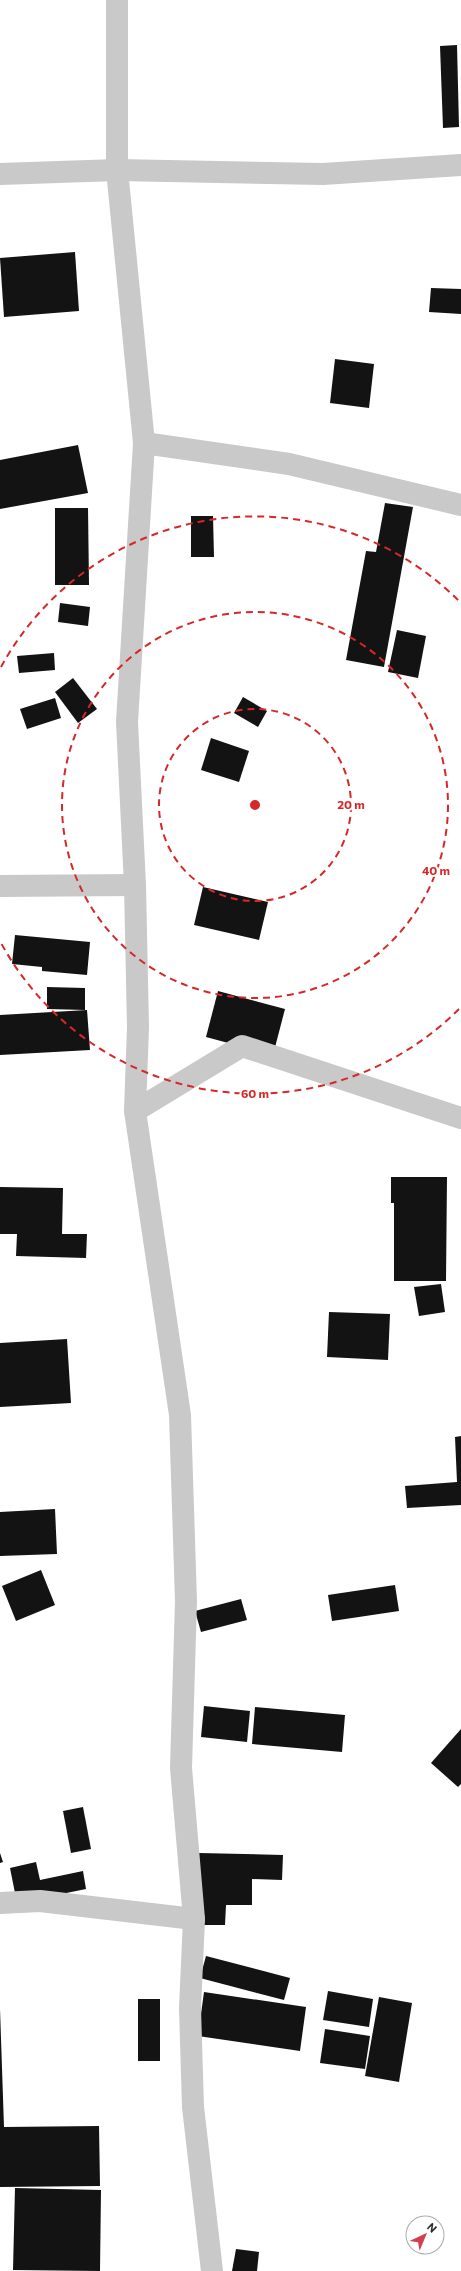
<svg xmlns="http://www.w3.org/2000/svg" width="461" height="2271" viewBox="0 0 461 2271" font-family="Commissioner,sans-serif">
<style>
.building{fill:#131313}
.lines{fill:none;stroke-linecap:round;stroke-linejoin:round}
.minor{stroke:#c9c9c9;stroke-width:22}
.ring{fill:none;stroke:#d62828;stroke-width:2;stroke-dasharray:7 5}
.centre{fill:#d62828;stroke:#fff;stroke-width:2}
.ring-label{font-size:12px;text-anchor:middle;font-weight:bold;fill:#d62828;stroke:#fff;stroke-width:4;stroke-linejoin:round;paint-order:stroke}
</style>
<rect width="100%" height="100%" fill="#fff"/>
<g class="building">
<path d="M457 45 459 127 443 128 440 46Z"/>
<path d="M75 252 79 311 4 317 0 258Z"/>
<path d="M431 288 461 289V314L429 312Z"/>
<path d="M335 359 374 364 369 408 330 403Z"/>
<path d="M78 445 88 493 0 509V460Z"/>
<path d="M385 503 413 507 384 667 346 660 366 551 376 552Z"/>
<path d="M55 508H88L89 585H55Z"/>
<path d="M191 516H213L214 557H191Z"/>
<path d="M60 603 90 607 88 626 58 622Z"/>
<path d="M397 630 426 636 418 678 388 672Z"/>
<path d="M54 653 55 670 19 673 17 656Z"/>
<path d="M73 678 97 709 78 723 55 692Z"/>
<path d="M243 697 267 711 258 727 234 713Z"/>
<path d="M55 698 61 718 27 729 20 709Z"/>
<path d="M211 738 249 751 239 782 201 770Z"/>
<path d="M203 887 268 902 259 940 194 925Z"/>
<path d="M15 935 90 942 87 975 42 971V967L12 964Z"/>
<path d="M47 987 85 988V1010L47 1009Z"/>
<path d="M218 991 285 1009 273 1055 206 1037Z"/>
<path d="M87 1010 90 1050 0 1055V1015Z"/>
<path d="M391 1177H447L446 1281H394V1203H391Z"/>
<path d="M0 1187 63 1188 62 1234H87L86 1258 16 1256 17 1234H0Z"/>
<path d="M441 1284 445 1312 419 1316 414 1287Z"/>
<path d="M329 1312 390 1314 388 1360 327 1357Z"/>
<path d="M67 1339 71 1403 0 1407V1343Z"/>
<path d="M461 1436V1505L407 1508 405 1486 457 1482 455 1437Z"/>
<path d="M55 1509 57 1554 0 1556V1512Z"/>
<path d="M41 1570 55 1605 16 1621 2 1586Z"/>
<path d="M395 1585 399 1611 332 1621 328 1595Z"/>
<path d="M241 1599 247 1620 201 1632 195 1611Z"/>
<path d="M204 1706 250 1711 247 1742 201 1737Z"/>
<path d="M255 1707 345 1715 342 1752 252 1744Z"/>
<path d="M461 1729V1784L458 1787 431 1763Z"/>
<path d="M83 1807 91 1849 71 1853 63 1811Z"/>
<path d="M0 1853 3 1862 0 1863Z"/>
<path d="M199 1853 283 1855 282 1880 252 1879V1905H226L225 1925H198Z"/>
<path d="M36 1862 40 1880 83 1871 86 1889 17 1903 10 1868Z"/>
<path d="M206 1956 290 1978 284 2000 200 1978Z"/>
<path d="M328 1991 373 1999 369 2027 323 2020Z"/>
<path d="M204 1992 306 2007 300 2051 198 2036Z"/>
<path d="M379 1997 412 2003 399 2082 365 2076Z"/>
<rect x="138" y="1999" width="22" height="62"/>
<path d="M0 2009 4 2127 99 2126 100 2186 0 2187Z"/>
<path d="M325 2029 370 2036 365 2069 320 2063Z"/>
<path d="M15 2188 101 2190 100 2271 13 2270Z"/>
<path d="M236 2249 259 2252 257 2271H232Z"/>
</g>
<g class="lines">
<g class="minor">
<path d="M117 0V170L144 443 127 722 135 885 138 1027 135 1111 180 1415 186 1601 181 1768 194 1919 190 2008 193 2107 212 2271"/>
<path d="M0 174 117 170 323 174 461 165"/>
<path d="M144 443 289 464 461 505"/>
<path d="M0 886 135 885"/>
<path d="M135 1111 242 1046 461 1118"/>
<path d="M0 1903 40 1901 194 1919"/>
</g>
</g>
<g class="ring">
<circle cx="255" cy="805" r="96"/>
<circle cx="255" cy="805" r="193"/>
<path d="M459 1009A289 289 0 0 1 1 943M1 667A289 289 0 0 1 459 601"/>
</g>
<circle cx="255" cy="805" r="6" class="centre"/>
<g class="ring-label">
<text x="351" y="809">20 m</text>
<text x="436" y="875">40 m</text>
<text x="255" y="1098">60 m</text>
</g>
<g transform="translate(425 2235) rotate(44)"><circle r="19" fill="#ffffff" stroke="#ababab"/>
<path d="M0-3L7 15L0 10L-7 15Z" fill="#d33f4f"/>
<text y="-6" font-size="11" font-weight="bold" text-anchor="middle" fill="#2c2c2c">N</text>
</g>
</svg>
